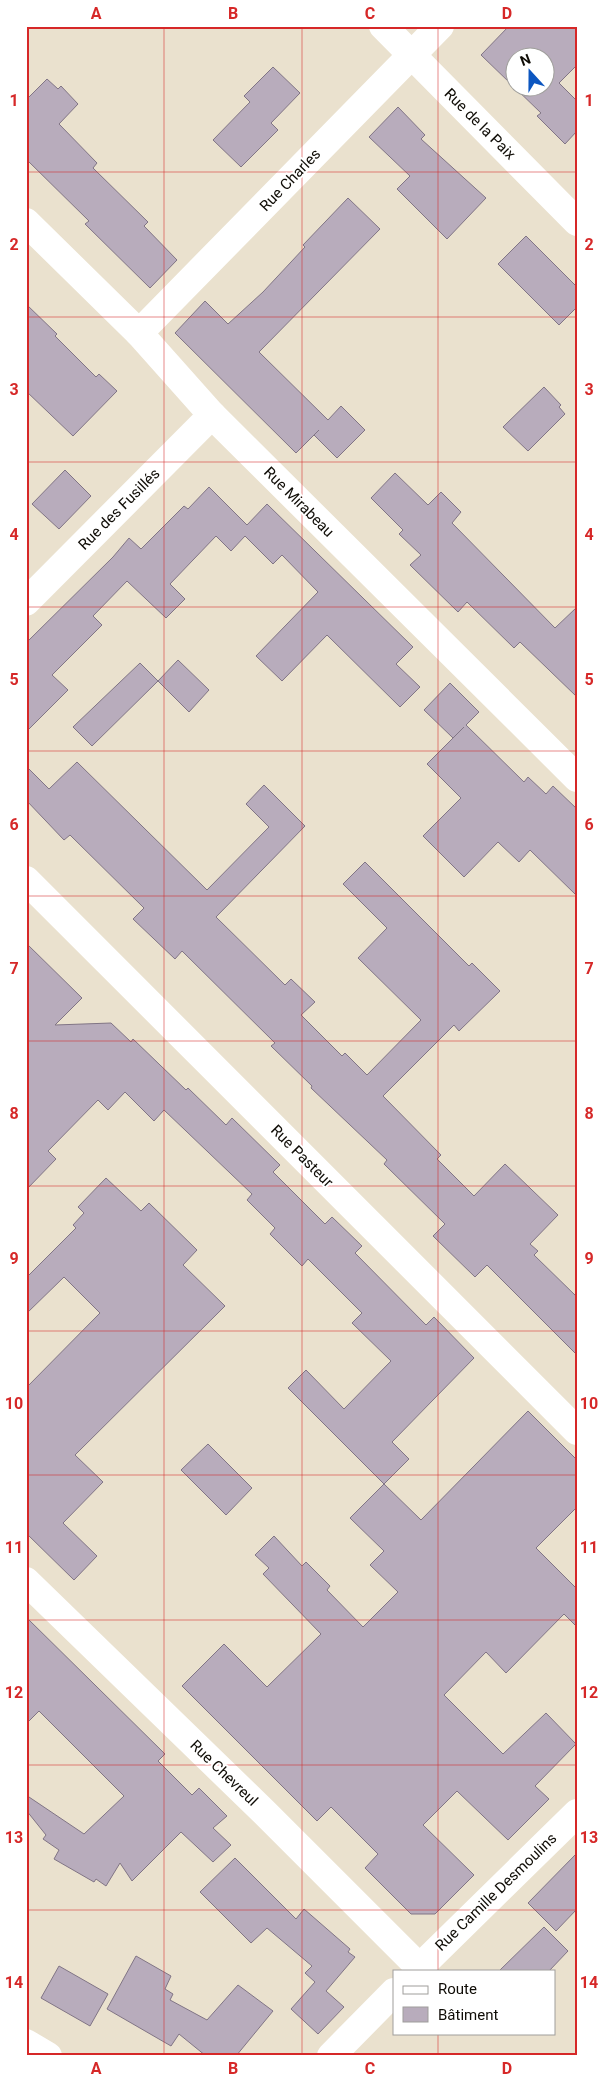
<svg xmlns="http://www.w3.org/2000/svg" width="603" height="2082" viewBox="0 0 603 2082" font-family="Roboto,sans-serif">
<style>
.building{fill:#b8acbc;stroke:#817585;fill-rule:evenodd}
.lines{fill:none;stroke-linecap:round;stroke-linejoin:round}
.street{stroke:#fff;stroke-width:28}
.secondary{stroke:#fff;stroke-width:28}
.grid{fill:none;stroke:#d62828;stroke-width:1;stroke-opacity:0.55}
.labels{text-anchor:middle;stroke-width:4;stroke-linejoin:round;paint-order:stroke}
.street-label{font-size:15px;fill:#0f0c06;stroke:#fff}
.neatline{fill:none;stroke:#d62828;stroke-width:2}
.grid-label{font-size:16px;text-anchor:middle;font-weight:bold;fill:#d62828}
</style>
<rect width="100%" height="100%" fill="#eae1ce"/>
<g class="building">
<path d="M509 26H577V65L559 83 577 101V131L565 144 537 116 541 113 481 55ZM516 58H546V88H516Z"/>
<path d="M273 67 300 93 271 123 278 130 241 167 213 140 250 102 244 96Z"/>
<path d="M47 79 58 89 61 86 78 104 59 124 97 163 93 168 148 222 144 226 177 260 150 288 85 224 89 221 26 159V100Z"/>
<path d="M398 107 425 135 421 139 486 198 447 239 397 189 410 176 369 137Z"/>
<path d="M348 198 380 229 259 352 328 420 341 406 365 430 337 458 314 435 319 430 296 453 175 333 205 301 228 324 263 292 305 247 303 245Z"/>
<path d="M526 236 577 287V307L559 325 498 264Z"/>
<path d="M26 304 57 334 55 336 96 377 99 374 117 391 73 436 26 391Z"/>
<path d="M544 387 561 405 559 407 565 414 528 451 503 427Z"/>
<path d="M65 470 91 496 59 529 32 504Z"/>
<path d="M395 473 428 505 441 492 461 512 452 523 555 628 577 607V697L520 642 514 648 467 602 458 612 410 565 421 555 399 534 403 530 371 498Z"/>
<path d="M209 487 247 525 267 504 413 647 396 664 420 687 400 707 327 635 282 681 256 656 318 592 282 555 273 564 245 536 231 551 216 536 170 584 185 599 166 618 127 581 93 616 102 625 52 675 68 690 26 732V643L113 557 129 538 141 549 184 506 188 509Z"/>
<path d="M178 660 209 690 189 712 158 681Z"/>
<path d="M140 663 158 681 92 746 73 727Z"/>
<path d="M450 683 479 712 466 725 524 782 528 777 546 794 553 786 577 809V896L530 850 519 862 498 842 464 877 423 836 461 798 427 764 464 727 453 738 424 710Z"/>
<path d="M77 762 207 890 269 827 246 804 264 785 305 826 216 917 285 985 291 979 315 1002 301 1015 342 1056 345 1053 367 1075 421 1020 358 958 387 928 343 884 365 862 469 966 472 963 500 991 459 1031 454 1025 383 1096 441 1155 437 1159 474 1196 505 1164 558 1215 530 1244 538 1251 534 1255 577 1297V1355L487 1265 475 1277 433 1236 445 1224 384 1164 387 1160 311 1088 312 1086 271 1046 275 1043 182 951 175 959 133 919 144 908 70 835 64 840 26 800V766L49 789Z"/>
<path d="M26 943 82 998 55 1025 111 1023 131 1042 133 1039 186 1090 188 1088 226 1125 232 1118 280 1165 273 1172 325 1224 332 1217 362 1246 355 1253 426 1325 434 1317 474 1358 392 1442 409 1459 384 1484 288 1388 306 1370 344 1409 391 1361 352 1323 362 1313 308 1259 302 1266 270 1234 275 1228 247 1200 252 1194 164 1110 154 1121 125 1092 108 1110 98 1100 48 1151 56 1159 26 1190Z"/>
<path d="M106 1178 141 1211 149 1203 197 1250 183 1265 225 1306 75 1455 103 1482 63 1523 97 1556 74 1580 26 1533V1388L100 1313 64 1277 26 1314V1278L76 1228 73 1225 84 1213 78 1207Z"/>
<path d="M528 1411 577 1460V1507L536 1548 577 1589V1627L564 1614 506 1673 486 1652 444 1695 503 1754 546 1713 576 1744 535 1786 549 1799 508 1840 457 1791 423 1825 474 1875 435 1914H411L365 1868 378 1854 331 1807 317 1821 182 1686 224 1644 267 1687 321 1634 263 1574 269 1568 255 1555 274 1536 302 1566 306 1562 330 1586 327 1590 363 1627 398 1592 370 1565 384 1551 350 1518 384 1484 421 1520Z"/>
<path d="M208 1444 252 1488 226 1515 181 1470Z"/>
<path d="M26 1617 165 1754 158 1761 192 1795 199 1788 227 1816 213 1828 231 1845 213 1862 181 1832 132 1881 120 1863 106 1886 96 1879 94 1882 54 1859 59 1850 43 1839 46 1835 26 1810V1795L84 1834 124 1796 39 1711 26 1724Z"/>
<path d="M577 1853V1909L556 1931 528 1903Z"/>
<path d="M235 1858 296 1919 304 1909 350 1949 348 1952 355 1957 326 1991 344 2007 318 2034 291 2009 315 1982 305 1973 312 1966 267 1928 251 1943 200 1892Z"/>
<path d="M544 1927 568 1951 549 1971H499Z"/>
<path d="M136 1956 171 1976 165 1989 173 1994 170 2000 207 2020 238 1985 273 2011 236 2056H206L179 2034 171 2046 107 2009Z"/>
<path d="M59 1966 108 1994 90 2026 41 1998Z"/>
</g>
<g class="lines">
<g class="street">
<path d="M383 26 577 222"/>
<path d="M26 222 139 333 212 415 577 778"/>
<path d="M139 333 440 26"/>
<path d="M26 602 212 415"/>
<path d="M26 880 577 1431"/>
<path d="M26 1581 265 1813 419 1967"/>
<path d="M416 1971 577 1813"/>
<path d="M331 2056 394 1992"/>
</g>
<path class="secondary" d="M26 2043 48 2056"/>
</g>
<path class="grid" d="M164 26V2056M302 26V2056M438 26V1971M26 172H577M26 317H577M26 462H577M26 607H577M26 751H577M26 896H577M26 1041H577M26 1186H577M26 1331H577M26 1475H577M26 1620H577M26 1765H577M26 1910H577M438 2033V2056"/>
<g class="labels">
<g class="street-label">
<text transform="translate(480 124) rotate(45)" y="5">Rue de la Paix</text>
<text transform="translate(290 180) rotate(-46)" y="5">Rue Charles</text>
<text transform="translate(299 502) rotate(45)" y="5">Rue Mirabeau</text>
<text transform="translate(119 509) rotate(-45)" y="5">Rue des Fusillés</text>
<text transform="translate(302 1156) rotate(45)" y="5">Rue Pasteur</text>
<text transform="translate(224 1773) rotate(44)" y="5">Rue Chevreul</text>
<text transform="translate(496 1892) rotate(-44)" y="5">Rue Camille Desmoulins</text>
</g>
</g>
<rect width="603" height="2082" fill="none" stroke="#ffffff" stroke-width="55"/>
<rect x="393" y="1970" width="162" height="65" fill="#ffffff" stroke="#9f9e9b"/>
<rect x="403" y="1986" width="25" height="8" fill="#ffffff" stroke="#9f9e9b"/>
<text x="438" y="1994" font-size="15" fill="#0f0c06">Route</text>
<rect x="403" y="2007" width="25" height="15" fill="#b8acbc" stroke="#9f9e9b"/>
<text x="438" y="2020" font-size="15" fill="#0f0c06">Bâtiment</text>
<g transform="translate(530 72) rotate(339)"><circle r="24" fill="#ffffff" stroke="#9f9e9b"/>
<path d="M0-4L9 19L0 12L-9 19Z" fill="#0c56c0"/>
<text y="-8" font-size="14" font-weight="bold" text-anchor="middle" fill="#0f0c06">N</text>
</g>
<rect x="28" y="28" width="548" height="2026" class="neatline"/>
<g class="grid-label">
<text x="96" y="19">A</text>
<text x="233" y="19">B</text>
<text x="370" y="19">C</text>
<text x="507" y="19">D</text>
<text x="14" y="106">1</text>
<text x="589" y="106">1</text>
<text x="14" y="250">2</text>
<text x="589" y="250">2</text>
<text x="14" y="395">3</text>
<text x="589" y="395">3</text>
<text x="14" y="540">4</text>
<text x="589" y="540">4</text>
<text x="14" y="685">5</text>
<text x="589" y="685">5</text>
<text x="14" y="830">6</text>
<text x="589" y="830">6</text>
<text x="14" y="974">7</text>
<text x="589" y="974">7</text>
<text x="14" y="1119">8</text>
<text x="589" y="1119">8</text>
<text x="14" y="1264">9</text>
<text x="589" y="1264">9</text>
<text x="14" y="1409">10</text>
<text x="589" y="1409">10</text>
<text x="14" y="1553">11</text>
<text x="589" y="1553">11</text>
<text x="14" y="1698">12</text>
<text x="589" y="1698">12</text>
<text x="14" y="1843">13</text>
<text x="589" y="1843">13</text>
<text x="14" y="1988">14</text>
<text x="589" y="1988">14</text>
<text x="96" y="2074">A</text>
<text x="233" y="2074">B</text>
<text x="370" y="2074">C</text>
<text x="507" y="2074">D</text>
</g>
</svg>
